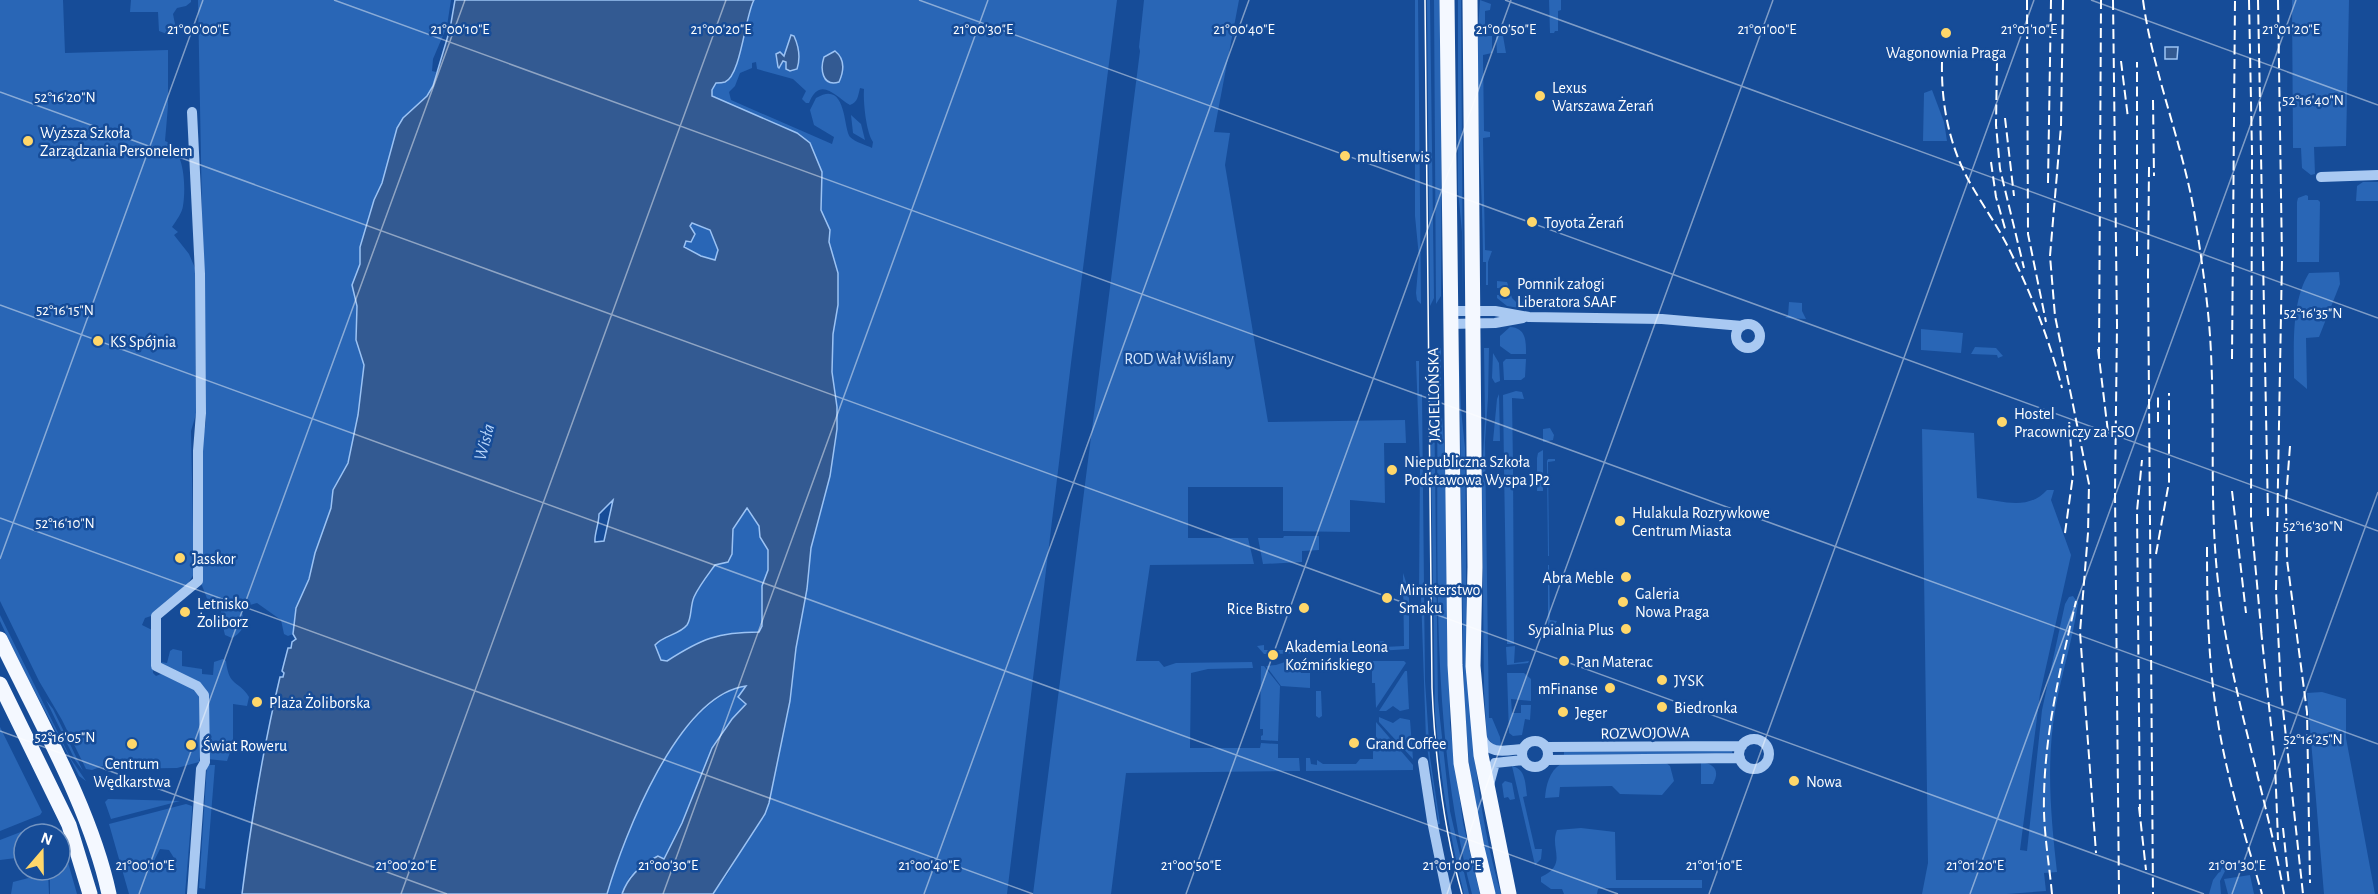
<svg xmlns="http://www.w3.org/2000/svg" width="2378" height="894" viewBox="0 0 2378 894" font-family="'Alegreya Sans',sans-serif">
<rect width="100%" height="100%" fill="#164c98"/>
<path fill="#2966b6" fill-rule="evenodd" d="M0,0H63L65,53L168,50V106L165,141C185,149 186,187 183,206C182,213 176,221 172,227L178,232L174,235L189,254L195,268L196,414L191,431L194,574L187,585L151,616L145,618L142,625L152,630L153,673L156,676L161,674L199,691L201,751L199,762L177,768L103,769V766L92,770L86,769L62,720L39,681L0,601Z
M131,0H191V2L186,6L177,8L173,14L177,34L172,36L159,31L158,12H130Z
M198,0H451L447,26L433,59L432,71L436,72L433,86L374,200L360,247V264L352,285L357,306L356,340L364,365L358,415L348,463L333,490L331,508L315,553L309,579L296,608L293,634L288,636L284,634L281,620L257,603L250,605L242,612C245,625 244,631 232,638L225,635C222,624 223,613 218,602L208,601L201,583L203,436L206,422Z
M754,0H1117L1071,363L1007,894H713L727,875L769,803L790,701L796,648L811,548L830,476L837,429V407L832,372L833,334L838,305V273L829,242L830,230L821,210L822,172L816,162L814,151L797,133L712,96V90L747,30L750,8ZM756,62L757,69L793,79L806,91L802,99L806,103H809C820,75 836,97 850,105C858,102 858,96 860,88L864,89C863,101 866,132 873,142L872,148C866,145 855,142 850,137C843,128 847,79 816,98L810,110L814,125L834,137L832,144L731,100L729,92L735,86L740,73L752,68V63Z
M1144,0H1239L1214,132L1230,133L1225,165L1268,422L1405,420L1406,443H1384L1385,503L1350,500V532L1283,531V487H1188V538H1248L1254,564L1150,565L1136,661H1159L1164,667L1176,663L1252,662L1253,668L1208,669L1191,673L1190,748H1260L1261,743L1278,744V758H1299L1300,771L1126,773L1111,894H1033L1140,51L1139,47Z
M1415,0H1418L1421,304L1417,300L1416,293L1419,257L1415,216Z
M1427,0H1430L1434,298L1430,306Z
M1434,0H1442L1441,296L1436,304Z
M1458,0H1461L1463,301L1462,232L1458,191Z
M1480,0L1491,4L1490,10L1485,11V36H1492V53L1483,55L1484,131L1490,132V137L1483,138L1485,250L1492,251L1488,262V285H1486V262H1483C1483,175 1473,87 1480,0Z
M1549,0H1561V10L1558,11V31H1555L1554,33H1550Z
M2292,0H2349L2346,146L2314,147L2315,174L2311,175L2302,168L2301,148H2293Z
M1496,36H1503L1506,53H1497Z
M1932,90L1944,122L1947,141H1923L1924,93Z
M851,115L861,124L865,140L853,133Z
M2363,182H2378V201H2356L2357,186Z
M2306,195L2308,196V200H2318L2320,202L2319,262H2297V202L2298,198Z
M685,222L710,230L717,248L724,254L720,264L690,256L678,237Z
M2339,272L2340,284L2319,337L2306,338L2307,389L2294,378C2294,345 2291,302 2309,273Z
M1497,281L1507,282L1512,298L1516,302H1526V309L1507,306L1497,298V295H1506V289L1497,288Z
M1789,302L1802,303V311L1806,319L1785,318L1788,316Z
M1510,327C1526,328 1526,340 1526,354H1511L1500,346V336Z
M1921,329L1963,333L1961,353L1921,350Z
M1975,347L1996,348L2003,356L1998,358L1997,355L1971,354Z
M1441,348V392L1439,391L1437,387V349Z
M1459,348L1461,409L1465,448C1468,597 1459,749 1501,894H1495L1486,860L1470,773L1464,705Z
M1484,348H1489L1488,398L1485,442L1489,718H1492L1500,737L1501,747H1496L1487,738L1484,692L1482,475L1485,419Z
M1493,353L1499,363L1500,381L1495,383L1492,378Z
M1506,359H1526L1525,377L1521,380H1504L1503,362Z
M1416,361H1419V394H1422L1425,681L1430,757L1440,824L1435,825L1438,819L1426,740L1421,595H1419L1420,466Z
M1516,391L1522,392L1524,399L1512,398L1513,466H1504L1503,395Z
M1430,394H1434L1438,700L1450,811L1469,894H1464C1449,834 1440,774 1435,712Z
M1437,394H1440V407L1438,409L1440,416H1442L1446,471L1450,725L1463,823L1480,894H1472C1429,731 1439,561 1437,394Z
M1499,394L1500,441H1493L1497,399Z
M1550,428L1554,435L1553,440L1543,442V429Z
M1922,429L1974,433L1977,498C2003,501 2028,511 2047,490H2054L2051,500L2071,555L2040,694L2020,850L2027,851L2042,710L2065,604L2069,597L2073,596L2078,603C2073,639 2061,675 2055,711C2046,765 2051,818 2057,872L2044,873L2046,891L2007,894H1922L1928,863Z
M1543,450V491H1537V458L1538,453Z
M1548,459H1555V461L1548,462L1549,556H1548L1547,461Z
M1504,468H1513L1514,644H1507Z
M746,508L759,526L782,543L759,632C721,630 698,641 667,661L661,660L655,645C664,635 679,635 687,625C692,618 690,606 694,597C699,586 707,576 715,565L729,562L732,554V529Z
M1284,536H1319V550L1302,551V562L1263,564L1258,538H1283Z
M1548,565H1549L1550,620L1557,621L1554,626L1548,629Z
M1403,573L1409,591V649L1363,652V643L1384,641V647L1404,646Z
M0,615L71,759L86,781L79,776C53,724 24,674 0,621Z
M1320,643H1360V652L1264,654L1257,646L1264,645V650H1303V646H1320Z
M1515,646L1514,663L1529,661L1528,663L1507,665L1506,647Z
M173,649L182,651V666L202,669V674L213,675L214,662L223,659L226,661C229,688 239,680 249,697L247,706L233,704V743L227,761L207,759L206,694L160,662L167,663L170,651Z
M1372,661H1404L1406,663L1376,708L1375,683H1372Z
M1285,662V668H1291L1292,663H1300L1301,673H1310V688L1281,686L1266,666L1276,665Z
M1261,666H1264L1280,686L1278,741L1261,740V736L1263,735V729H1260Z
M1405,671H1407L1409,709L1400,711L1393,706L1386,711H1379Z
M1507,673H1524L1531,679V701L1511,699L1512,713H1521V705H1531L1530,720L1525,719L1522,735L1513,736L1509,733Z
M747,686L746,704L732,719L712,748L682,823L664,860L630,876L622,894H570C583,879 598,864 609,848C640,803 689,694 747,686Z
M1316,691H1321L1322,716L1319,718L1316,716Z
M2322,692L2346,699V738L2375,894H2324L2307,693Z
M46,700L53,709L83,771L75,760Z
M1379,717L1393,723L1400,718L1410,720L1413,759L1379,722Z
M1376,722L1413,765V770L1306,771V758H1310L1311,764L1317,765V760L1323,764H1356L1360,759H1373V746L1376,745Z
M0,727L42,812L40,815L0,831Z
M1732,751V753L1564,755V752Z
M1665,762L1670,766L1674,781L1662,795L1620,794L1612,786L1560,787L1559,797L1545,798C1546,786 1549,771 1561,764Z
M1701,762C1715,764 1720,771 1713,784H1701Z
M207,765H215L205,889L199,888Z
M1512,766C1526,769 1525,783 1527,796L1523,797L1535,849H1542L1541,859L1535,865Z
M1505,781L1512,783L1515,799L1510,800L1508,797L1504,798L1502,784Z
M108,799L180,801L111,819L105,802Z
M186,804L192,806V810L185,894H129L109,824ZM160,849L169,850L174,858V864L171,868H159L154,861Z
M44,823L52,828L56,834H24V857L0,860V840Z
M1581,828L1615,832L1616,880H1702V888H1608L1598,889L1597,894H1564L1562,889H1551L1541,882V877C1569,864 1549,849 1557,830Z
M60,841L63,845L77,894H50V870H60Z
M2223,867L2226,869L2220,881L2221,894H2209L2213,880Z
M48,873L49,894H11L13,882Z
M2250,875L2254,894H2228L2224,879Z"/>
<path fill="#335a92" stroke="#9cc3f4" stroke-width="1.5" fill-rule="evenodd" d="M455,0H754C745,16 741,75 725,82C722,83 719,83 716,83L712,90V96L797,133L810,143L822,172L821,210L830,230L829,242L838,273V305L833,334L832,372L837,407V429L830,476L811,548L807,589L796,648L790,701L769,803L765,814L713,894H622C628,877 642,864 658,856L664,859L682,823L712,748L732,719L746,704L738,697L746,686C678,695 624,836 607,894H242C251,821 263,749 280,677H283L284,673L282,671L288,648H291L292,642L296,639L293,634L296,608L309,579L315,553L331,508L333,490L348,463L358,415L364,365L356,340L357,306L352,285L360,264V247L374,200L382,183L397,128L403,118L427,96L433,86L450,29ZM692,223L710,230L718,250L715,260L701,256L684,247L686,241L691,242L695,234L690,226ZM613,500L604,541L595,542C594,535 599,524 599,514ZM747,508L759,526L760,537L768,550V570L762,586V626L759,632C718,632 701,639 667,661L661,660L655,645C664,635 679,635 687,625C692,618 690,606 694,597C699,586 707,576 715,565L728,562L732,554L733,529Z
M791,35L794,36C799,47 801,57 797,69L790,71L786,69V62L783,61L779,68L778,67L776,54L780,52L784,56Z
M2165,47H2178L2177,59H2165Z
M835,51C845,59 844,71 839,82C822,87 820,69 824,57Z"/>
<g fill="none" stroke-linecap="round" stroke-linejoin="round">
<path stroke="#a9c9f2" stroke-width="10" d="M2321,177L2378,175
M1451,311H1495L1529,317L1662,319L1742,326
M1450,324L1495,323L1523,318
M1736 336a12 12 0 1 1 24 0a12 12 0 1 1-24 0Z
M1482,738C1489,756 1507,750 1523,749
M1739 754a15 15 0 1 1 30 0a15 15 0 1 1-30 0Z
M1522 754a13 13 0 1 1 26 0a13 13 0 1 1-26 0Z
M1547,747L1742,746
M1548,760L1740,758
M1423,762L1432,821L1447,894
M1489,785L1495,763L1523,760
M192,894L201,769L205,762L204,695L197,686L156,666V616L198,581V451L201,413L200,274L192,112"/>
<path stroke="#f4f8ff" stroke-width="15" d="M1447,0L1455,665L1461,763L1477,848L1488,894
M1470,0L1475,567L1473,666L1481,755L1509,894
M0,639C38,718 91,809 109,894
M0,684L69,825L90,894"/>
<path stroke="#fff" stroke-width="1.5" d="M1425,0L1432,688C1435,757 1443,827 1462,894"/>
<path stroke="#fff" stroke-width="2" stroke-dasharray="10 4.5" stroke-linecap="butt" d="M2027,0L2028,234L2046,322
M2063,0L2061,126L2050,256L2055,316L2089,484L2088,533L2080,632L2096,853
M2113,0L2117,325L2115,492L2119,894
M2143,0C2153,74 2183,144 2195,217C2202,262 2209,308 2211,353C2215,432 2209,512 2219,590C2231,693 2266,792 2284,894
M2249,0L2252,152L2251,518L2262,639
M2258,0L2268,516
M2278,0L2282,259L2276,591L2281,691L2303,894
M1997,61L1996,125L2000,169L2024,268
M2121,61L2128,118
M1942,62C1941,106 1950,150 1973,188C1984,207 1996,224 2006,243C2029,288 2049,338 2062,388
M2153,100L2154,176
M2005,118L2014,196
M1991,162L1996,197L2006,232
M2149,167L2148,275L2153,894
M2048,183L2051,0
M2137,256V62
M2098,349L2108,432
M2099,357L2101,0
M2232,359L2235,0
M2158,422V393
M2290,446L2286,499L2287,560L2307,712L2310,883
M2232,491L2246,613
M2065,533L2073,475L2069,420
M2207,547C2207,604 2208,660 2217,716C2226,776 2245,835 2262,894
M2156,554L2169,482V393
M2261,630L2275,763L2278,840
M2139,807L2146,870
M2140,814L2137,511L2142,460
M2283,828L2289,885
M2052,894C2049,862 2043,829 2044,797C2045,730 2061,666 2076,601"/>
</g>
<path fill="none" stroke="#fff" stroke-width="1.5" stroke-opacity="0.45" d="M334,0L2378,744M919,0L2378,531M1505,0L2378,318M2091,0L2378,105M0,92L2204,894M0,305L1618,894M0,518L1033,894M0,559L203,0M0,731L447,894M139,894L465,0M401,894L726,0M663,894L988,0M924,894L1249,0M1186,894L1511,0M1447,894L1773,0M1709,894L2034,0M1970,894L2296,0M2232,894L2378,492"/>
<g fill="#ffd76a" stroke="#164c98" stroke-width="2">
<circle cx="1946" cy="33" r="6"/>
<circle cx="1540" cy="96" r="6"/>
<circle cx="28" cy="141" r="6"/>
<circle cx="1345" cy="156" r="6"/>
<circle cx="1532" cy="222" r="6"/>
<circle cx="1505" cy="292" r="6"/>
<circle cx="98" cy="341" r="6"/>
<circle cx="2002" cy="422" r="6"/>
<circle cx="1392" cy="470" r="6"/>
<circle cx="1620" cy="521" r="6"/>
<circle cx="180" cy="558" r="6"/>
<circle cx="1626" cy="577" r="6"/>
<circle cx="1387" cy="598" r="6"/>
<circle cx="1623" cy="602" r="6"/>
<circle cx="1304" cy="608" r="6"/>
<circle cx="185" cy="612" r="6"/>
<circle cx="1626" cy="629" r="6"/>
<circle cx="1273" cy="655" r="6"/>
<circle cx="1564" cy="661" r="6"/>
<circle cx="1662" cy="680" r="6"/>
<circle cx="1610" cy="688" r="6"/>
<circle cx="257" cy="702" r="6"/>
<circle cx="1662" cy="707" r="6"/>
<circle cx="1563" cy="712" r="6"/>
<circle cx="1354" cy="743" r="6"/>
<circle cx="132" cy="744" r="6"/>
<circle cx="191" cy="745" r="6"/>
<circle cx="1794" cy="781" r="6"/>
</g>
<g text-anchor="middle" stroke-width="5" stroke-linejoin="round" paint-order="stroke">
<g font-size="16" fill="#fff" stroke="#164c98" text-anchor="start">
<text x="1946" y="58" text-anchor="middle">Wagonownia Praga</text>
<text x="1552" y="93">Lexus<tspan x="1552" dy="18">Warszawa Żerań</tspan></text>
<text x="40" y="138">Wyższa Szkoła<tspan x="40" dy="18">Zarządzania Personelem</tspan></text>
<text x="1357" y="162">multiserwis</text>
<text x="1544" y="228">Toyota Żerań</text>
<text x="1517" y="289">Pomnik załogi<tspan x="1517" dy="18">Liberatora SAAF</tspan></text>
<text x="110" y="347">KS Spójnia</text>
<text x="2014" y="419">Hostel<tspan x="2014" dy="18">Pracowniczy za FSO</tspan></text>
<text x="1404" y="467">Niepubliczna Szkoła<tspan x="1404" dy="18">Podstawowa Wyspa JP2</tspan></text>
<text x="1632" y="518">Hulakula Rozrywkowe<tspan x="1632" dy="18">Centrum Miasta</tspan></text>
<text x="192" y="564">Jasskor</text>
<text x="1614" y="583" text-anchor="end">Abra Meble</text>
<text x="1399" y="595">Ministerstwo<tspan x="1399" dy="18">Smaku</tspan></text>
<text x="1635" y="599">Galeria<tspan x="1635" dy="18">Nowa Praga</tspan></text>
<text x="197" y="609">Letnisko<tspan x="197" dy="18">Żoliborz</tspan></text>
<text x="1292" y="614" text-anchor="end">Rice Bistro</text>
<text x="1614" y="635" text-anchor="end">Sypialnia Plus</text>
<text x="1285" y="652">Akademia Leona<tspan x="1285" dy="18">Koźmińskiego</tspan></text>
<text x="1576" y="667">Pan Materac</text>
<text x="1674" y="686">JYSK</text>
<text x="1598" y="694" text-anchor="end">mFinanse</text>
<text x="269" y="708">Plaża Żoliborska</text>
<text x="1674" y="713">Biedronka</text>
<text x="1575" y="718">Jeger</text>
<text x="1366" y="749">Grand Coffee</text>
<text x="203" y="751">Świat Roweru</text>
<text x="132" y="769" text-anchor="middle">Centrum<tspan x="132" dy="18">Wędkarstwa</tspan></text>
<text x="1806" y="787">Nowa</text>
</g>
<g font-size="16" fill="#d1e4fc" stroke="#164c98">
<text x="1179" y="364">ROD Wał Wiślany</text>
</g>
<g font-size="16" fill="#fff" stroke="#164c98">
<text transform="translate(1433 395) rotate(-91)" y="6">JAGIELLOŃSKA</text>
<text transform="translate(1645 732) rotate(-1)" y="6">ROZWOJOWA</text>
</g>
<g font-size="18" font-style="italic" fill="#b6d3f8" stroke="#164c98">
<text transform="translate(484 442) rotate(-75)" y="6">Wisła</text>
</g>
</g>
<g font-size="15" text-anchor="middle" fill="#fff" stroke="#164c98" stroke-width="5" stroke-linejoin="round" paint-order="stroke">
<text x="198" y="34">21°00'00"E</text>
<text x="460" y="34">21°00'10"E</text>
<text x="721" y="34">21°00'20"E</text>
<text x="983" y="34">21°00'30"E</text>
<text x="1244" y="34">21°00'40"E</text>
<text x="1506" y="34">21°00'50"E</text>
<text x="1767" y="34">21°01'00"E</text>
<text x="2029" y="34">21°01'10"E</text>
<text x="2291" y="34">21°01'20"E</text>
<text x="65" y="102">52°16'20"N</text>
<text x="2313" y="105">52°16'40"N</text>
<text x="65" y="315">52°16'15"N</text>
<text x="2313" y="318">52°16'35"N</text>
<text x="65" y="528">52°16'10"N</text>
<text x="2313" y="531">52°16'30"N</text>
<text x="65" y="742">52°16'05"N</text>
<text x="2313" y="744">52°16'25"N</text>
<text x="145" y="870">21°00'10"E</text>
<text x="406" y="870">21°00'20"E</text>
<text x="668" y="870">21°00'30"E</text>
<text x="929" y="870">21°00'40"E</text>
<text x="1191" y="870">21°00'50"E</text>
<text x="1452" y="870">21°01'00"E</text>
<text x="1714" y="870">21°01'10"E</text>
<text x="1975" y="870">21°01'20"E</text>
<text x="2237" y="870">21°01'30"E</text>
</g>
<g transform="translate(42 852) rotate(20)"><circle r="28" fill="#164c98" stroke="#7394c1" stroke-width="1.5"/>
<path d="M0-4.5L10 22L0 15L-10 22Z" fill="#ffd76a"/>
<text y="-9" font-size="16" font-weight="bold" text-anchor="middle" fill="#ffffff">N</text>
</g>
</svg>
